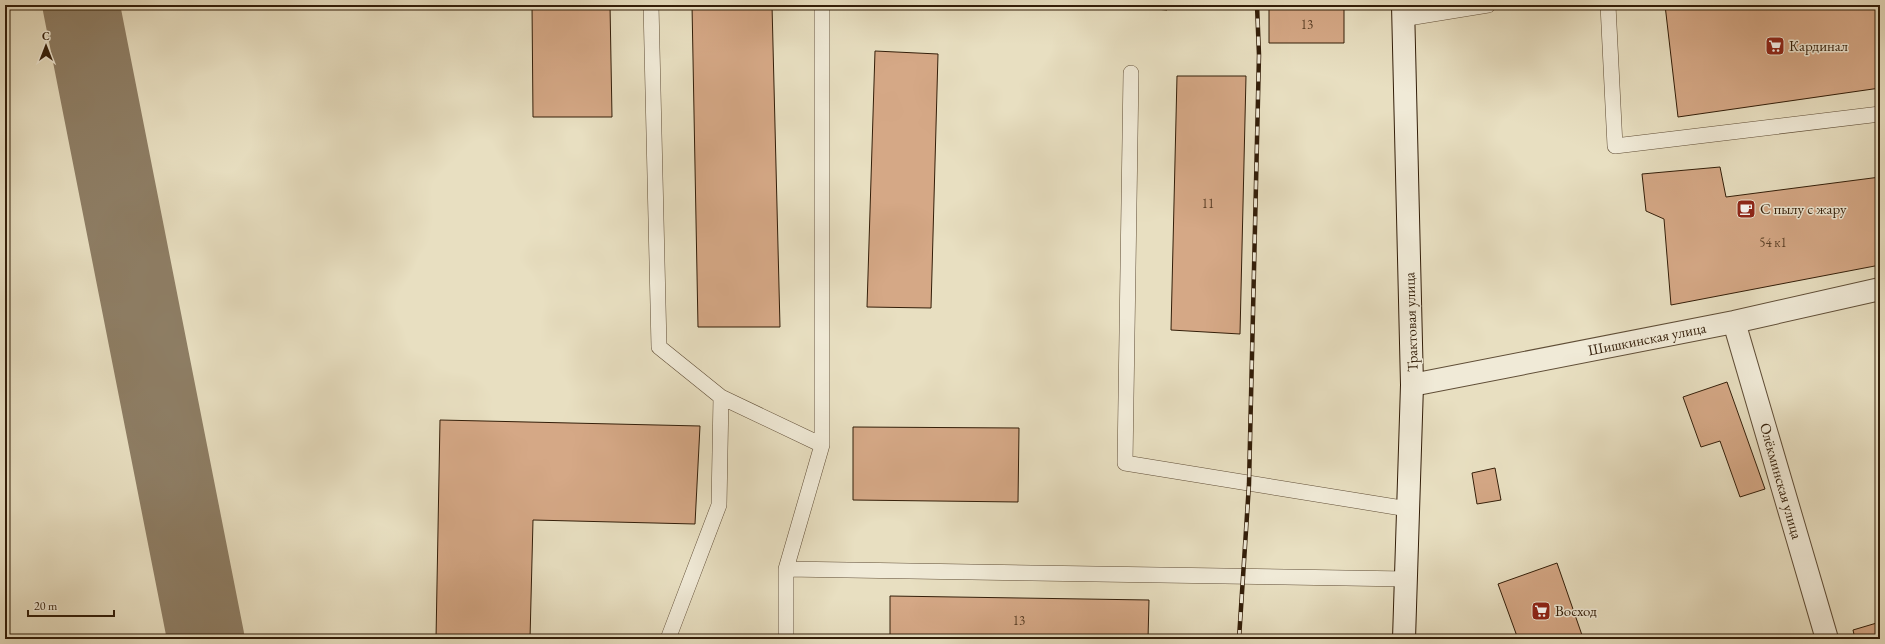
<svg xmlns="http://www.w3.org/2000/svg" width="1885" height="644" viewBox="0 0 1885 644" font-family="'EB Garamond',serif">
<rect width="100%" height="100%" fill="#e8dfc1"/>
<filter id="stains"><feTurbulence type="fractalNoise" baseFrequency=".005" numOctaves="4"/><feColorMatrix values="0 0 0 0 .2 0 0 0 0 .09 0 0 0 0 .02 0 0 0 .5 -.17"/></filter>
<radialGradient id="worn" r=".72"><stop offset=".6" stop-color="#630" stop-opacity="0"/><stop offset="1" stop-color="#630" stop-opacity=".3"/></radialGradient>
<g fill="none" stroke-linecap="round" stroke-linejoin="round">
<path stroke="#8e7e65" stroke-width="77" d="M81,5L206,639"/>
</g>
<path fill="#d5a886" stroke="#331e09" d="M532,5H610L612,117H533Z
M692,5H772L780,327H698Z
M1110,5H1168L1167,10Z
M1269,5H1344V43H1269Z
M1665,5H1880V88L1678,117Z
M875,51L938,54L931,308L867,307Z
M1177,76H1246L1240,334L1171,330Z
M1720,167L1726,197L1880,177V265L1671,305L1664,219L1646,211L1642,174Z
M1727,382L1765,489L1740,497L1720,441L1701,447L1683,397Z
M440,420L700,426L695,524L533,520L530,639H436Z
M853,427L1019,428L1018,502L853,500Z
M1495,468L1501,500L1477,504L1472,473Z
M1557,563L1583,638L1518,639L1498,584Z
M890,596L1149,600L1148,639H890Z
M1880,622V639H1855L1853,630Z"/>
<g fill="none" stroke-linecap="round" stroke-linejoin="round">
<defs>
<path id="lane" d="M651,5L659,347L721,397L822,445
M1608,5L1615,146L1880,114
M1402,19L1488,5
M1131,73L1125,463L1408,509
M786,569L1406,579
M668,639L719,505L721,397
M786,639V569L822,445V5"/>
<path id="street" d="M1734,322L1827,639
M1412,385L1734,322L1880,289"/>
<path id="secondary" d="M1403,5L1412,385L1404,639"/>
</defs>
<use href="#lane" stroke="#604e37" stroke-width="16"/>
<use href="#street" stroke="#604e37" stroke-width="24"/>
<use href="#secondary" stroke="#331e09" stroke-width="24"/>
<use href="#lane" stroke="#f0ead7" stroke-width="15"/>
<use href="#street" stroke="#f0ead7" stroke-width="22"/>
<use href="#secondary" stroke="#f0ead7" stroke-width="22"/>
<defs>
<path id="rail" d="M1239,639L1249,484L1259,55L1257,5"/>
</defs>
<use href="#rail" stroke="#331e09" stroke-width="4.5"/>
<use href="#rail" stroke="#f0ead7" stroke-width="3" stroke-dasharray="9" stroke-linecap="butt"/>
</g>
<defs>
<symbol id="supermarket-square" viewBox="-11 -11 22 22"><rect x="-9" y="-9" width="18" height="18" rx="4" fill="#8f2418" stroke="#f0ead7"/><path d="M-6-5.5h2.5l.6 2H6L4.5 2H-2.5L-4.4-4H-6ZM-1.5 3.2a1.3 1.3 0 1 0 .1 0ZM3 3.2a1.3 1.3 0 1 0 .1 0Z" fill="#fff"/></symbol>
<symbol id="cafe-square" viewBox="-11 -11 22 22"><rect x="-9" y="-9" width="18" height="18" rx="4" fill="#8f2418" stroke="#f0ead7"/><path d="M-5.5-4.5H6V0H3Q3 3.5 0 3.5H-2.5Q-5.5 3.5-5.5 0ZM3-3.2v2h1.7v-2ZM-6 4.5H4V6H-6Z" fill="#fff"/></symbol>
</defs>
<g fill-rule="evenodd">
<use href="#supermarket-square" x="1764" y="35" width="22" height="22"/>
<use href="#cafe-square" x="1735" y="198" width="22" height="22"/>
<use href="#supermarket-square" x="1530" y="600" width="22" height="22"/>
</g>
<g text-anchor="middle" stroke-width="3" stroke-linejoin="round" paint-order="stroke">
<g font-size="13" fill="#5c4028">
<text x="1307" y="29">13</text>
<text x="1208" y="208">11</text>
<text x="1773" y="247">54 к1</text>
<text x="1019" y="625">13</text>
</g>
<g font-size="15" fill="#331e09" stroke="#f0ead7" text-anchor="start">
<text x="1789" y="51">Кардинал</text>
<text x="1760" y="214">С пылу с жару</text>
<text x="1555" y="616">Восход</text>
</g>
<g font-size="15" fill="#331e09" stroke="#f0ead7">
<text transform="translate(1411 322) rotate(-92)" y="5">Трактовая улица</text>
<text transform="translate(1647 339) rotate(-11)" y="5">Шишкинская улица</text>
<text transform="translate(1781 481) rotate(74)" y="5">Олёкминская улица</text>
</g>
</g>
<rect width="1885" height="644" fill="none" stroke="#e8dfc1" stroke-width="20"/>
<rect x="6" y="6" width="1873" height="632" fill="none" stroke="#331e09" stroke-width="2"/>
<rect x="10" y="10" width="1865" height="624" fill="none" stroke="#331e09"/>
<g transform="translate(46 46)" stroke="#f0ead7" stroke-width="3" paint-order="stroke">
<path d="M0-3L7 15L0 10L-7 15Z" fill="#331e09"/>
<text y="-6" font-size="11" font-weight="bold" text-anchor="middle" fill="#331e09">С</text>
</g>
<path d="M28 610v6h86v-6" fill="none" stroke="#331e09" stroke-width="2"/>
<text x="34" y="610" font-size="12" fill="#331e09" stroke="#f0ead7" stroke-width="3" paint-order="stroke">20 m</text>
<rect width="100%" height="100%" filter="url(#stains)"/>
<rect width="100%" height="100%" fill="url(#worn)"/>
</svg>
